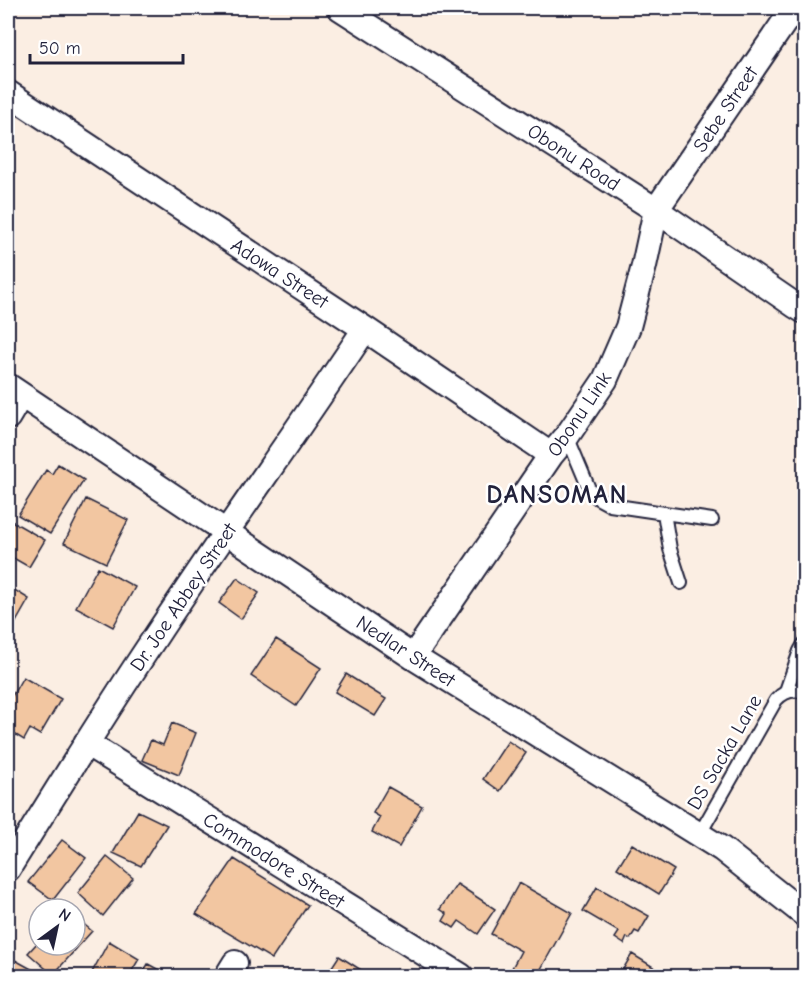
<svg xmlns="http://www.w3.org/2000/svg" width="812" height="984" viewBox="0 0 812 984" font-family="'Comic Neue',sans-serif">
<rect width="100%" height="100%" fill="#fbeee3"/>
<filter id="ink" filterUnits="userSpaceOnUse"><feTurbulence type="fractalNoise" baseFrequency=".0167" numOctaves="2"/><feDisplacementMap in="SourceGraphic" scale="12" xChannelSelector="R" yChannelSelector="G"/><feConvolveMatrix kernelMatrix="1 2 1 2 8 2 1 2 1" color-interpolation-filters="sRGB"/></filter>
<g filter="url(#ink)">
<path fill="#f2c6a1" stroke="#22223b" stroke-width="1.5" d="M58,464L84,480L50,534L18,515L46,470L52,474Z
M86,499L128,520L106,563L64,543Z
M8,519L45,540L29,567L8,555Z
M98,567L135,587L113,627L76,607Z
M237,578L259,593L241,619L219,603Z
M8,586L29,599L8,636Z
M276,639L321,668L296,706L251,676Z
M346,674L386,699L375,716L335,692Z
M23,677L61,699L40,735L30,729L24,740L8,730V703Z
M172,723L196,733L179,775L142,760L151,740L163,745Z
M508,741L526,753L500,791L483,779Z
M388,787L422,806L399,847L372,832L380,817L373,813Z
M138,811L167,825L141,866L113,853Z
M62,840L86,858L53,900L28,882Z
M632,844L674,870L659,894L617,868Z
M107,857L133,878L103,916L78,893Z
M234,859L308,905L272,959L196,914Z
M519,883L572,913L537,976H523L511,970L521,951L491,934Z
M457,884L495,909L478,934L459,921L454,928L443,921L447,914L440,909Z
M597,887L649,916L639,933L635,931L630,939L627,937L624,944L615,938L619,932L583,911Z
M75,917L92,931L53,975L28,953L39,941V945H75Z
M109,941L139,959L129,976H90Z
M632,954L668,976H619Z
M339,956L369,975L368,976H326Z
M15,960L44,976H8V972Z
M148,964L170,976H141Z
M397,969L407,976H392Z"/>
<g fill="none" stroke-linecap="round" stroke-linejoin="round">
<defs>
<path id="lane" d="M567,436L590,491L599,499L610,505L712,520
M664,513L670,549L681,583
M786,691L800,651L804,644
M699,835L776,700C784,691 793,688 804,692"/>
<path id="street" d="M340,8L656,210L796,306L804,311
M8,93L365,329L551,455
M8,386L413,657L722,849L804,914
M8,417L21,395
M413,657L551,455L567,436L605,380L628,327L644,266L656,210L794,8
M86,743L461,976
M8,869C55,793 102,717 152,642C221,537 295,434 365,329
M227,976L235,963"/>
</defs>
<use href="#lane" stroke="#22223b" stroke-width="16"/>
<use href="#street" stroke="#22223b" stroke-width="28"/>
<use href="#lane" stroke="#fff" stroke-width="12"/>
<use href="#street" stroke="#fff" stroke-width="24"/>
</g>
</g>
<g text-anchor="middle" stroke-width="5" stroke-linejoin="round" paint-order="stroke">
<g font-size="20" fill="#22223b" stroke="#fff">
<text transform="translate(725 109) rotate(-56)" y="7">Sebe Street</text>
<text transform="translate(574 157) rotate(33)" y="7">Obonu Road</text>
<text transform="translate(280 273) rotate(33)" y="7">Adowa Street</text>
<text transform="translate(579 414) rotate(-56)" y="7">Obonu Link</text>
<text transform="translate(183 597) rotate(-56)" y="7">Dr. Joe Abbey Street</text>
<text transform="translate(406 651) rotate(33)" y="7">Nedlar Street</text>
<text transform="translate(724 752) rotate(-60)" y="7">DS Sacka Lane</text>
<text transform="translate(274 860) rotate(32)" y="7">Commodore Street</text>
</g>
<g font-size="26" font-weight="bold" letter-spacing="1.5" fill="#22223b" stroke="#fff">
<text x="557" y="503">DANSOMAN</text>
</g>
</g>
<rect width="812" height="984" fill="none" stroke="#fff" stroke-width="30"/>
<rect x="15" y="15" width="782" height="954" fill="none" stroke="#22223b" stroke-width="2" filter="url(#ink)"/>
<g transform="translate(57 927) rotate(33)"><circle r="28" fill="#ffffff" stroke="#a7a7b1" stroke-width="1.5"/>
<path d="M0-4.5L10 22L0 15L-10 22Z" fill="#22223b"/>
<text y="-9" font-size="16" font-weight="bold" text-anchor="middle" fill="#22223b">N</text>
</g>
<path d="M30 54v9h153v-9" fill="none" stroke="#22223b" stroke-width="3"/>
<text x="39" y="54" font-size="18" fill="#22223b" stroke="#ffffff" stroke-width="4.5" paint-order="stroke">50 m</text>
</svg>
